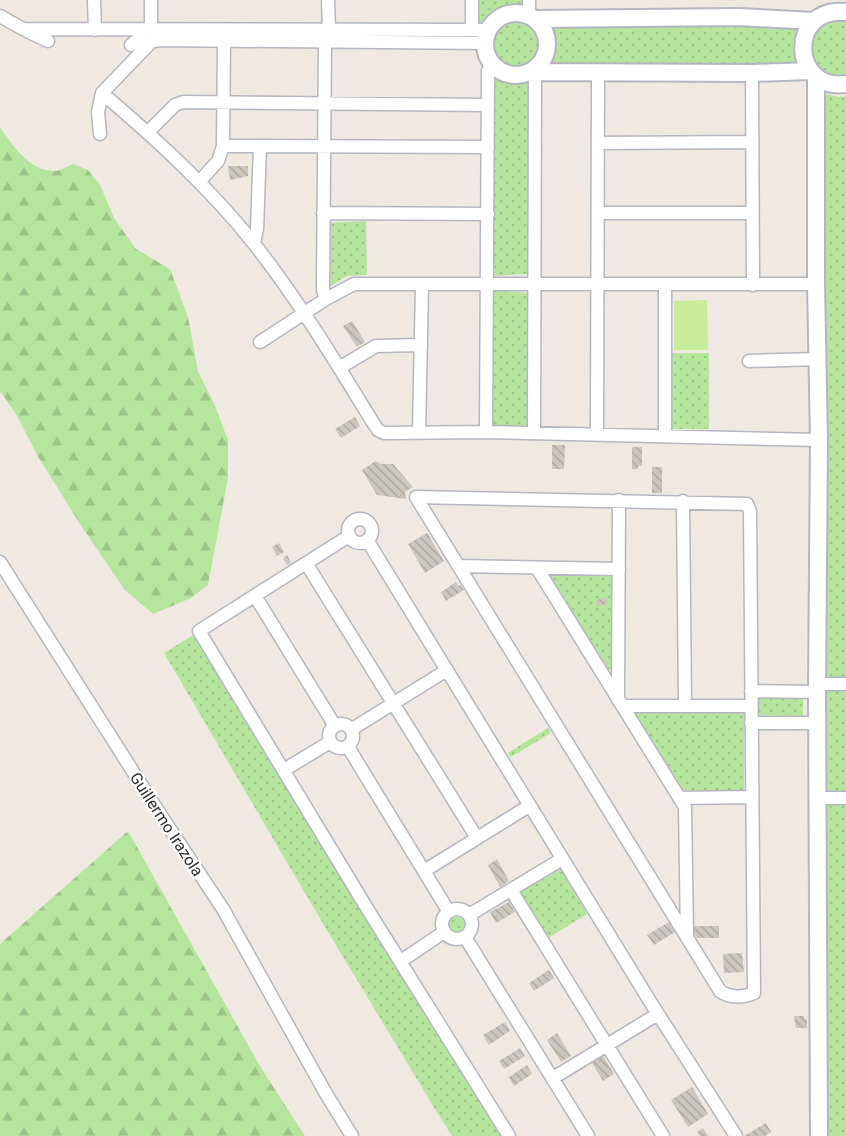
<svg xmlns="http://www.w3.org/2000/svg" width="846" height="1136" viewBox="0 0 846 1136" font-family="Roboto,sans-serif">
<defs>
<pattern id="grass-dots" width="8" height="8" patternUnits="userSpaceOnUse" patternTransform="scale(1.5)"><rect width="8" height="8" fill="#b6e59e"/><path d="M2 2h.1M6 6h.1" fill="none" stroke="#9dc588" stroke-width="1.8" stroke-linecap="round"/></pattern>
<pattern id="forest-firs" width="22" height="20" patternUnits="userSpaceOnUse" patternTransform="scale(1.5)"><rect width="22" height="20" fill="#b6e59e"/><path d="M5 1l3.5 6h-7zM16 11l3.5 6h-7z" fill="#9dc588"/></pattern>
<pattern id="building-back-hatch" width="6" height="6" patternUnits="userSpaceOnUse" patternTransform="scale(1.5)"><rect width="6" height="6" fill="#cbc7bf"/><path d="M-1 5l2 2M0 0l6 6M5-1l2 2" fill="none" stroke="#afaba4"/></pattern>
</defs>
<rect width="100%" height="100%" fill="#efe9e1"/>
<path fill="url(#grass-dots)" d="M478,0H522V8L506,9L485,25L478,26Z
M491 44a26 26 0 1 1 52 0a26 26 0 1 1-52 0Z
M846,19V77L824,74L811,60L810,41L813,32L829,20Z
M799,23L801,27L796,30L793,47L797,63L801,62L799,67L551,64C547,53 552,39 549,26Z
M493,78L530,82L527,274L492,276Z
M821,93L839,97L846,96V678H824Z
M366,221L367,275L347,276L329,287L326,283L327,223Z
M493,290L528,293L529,425L491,426Z
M668,353H709V429H668Z
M544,571L613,574L614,667L606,671Z
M195,634L357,904L502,1136H452L435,1109L325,927L164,653Z
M823,689H846V793H823Z
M759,695H803V716L759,715Z
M631,711H744V791L680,790Z
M548,728L551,733L511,757L508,753Z
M830,803H846V1136H828L825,806Z
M560,868L587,914L545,940L517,893Z
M449 925a8 8 0 1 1 16 0a8 8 0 1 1-16 0Z"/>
<path fill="url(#forest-firs)" d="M0,127C12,145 30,172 55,171C60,171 68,166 73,164L88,170L100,185L114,218L136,249L170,269L188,317L198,372L213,401L228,440V478L208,585L191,598L153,614L125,590L82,527L37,455L16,414L0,391Z
M128,831L261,1068L305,1136H0V944Z"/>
<path fill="#c9ec9a" d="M707,300L708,350H674V301Z"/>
<path fill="url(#building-back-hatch)" d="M228,166H248V176L230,180Z
M352,321L365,342L357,347L343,326Z
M355,417L360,426L341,438L335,429Z
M552,445H565L564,469H552Z
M632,447H642V466H638V469H632Z
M376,461L381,464H393L413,487L405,492L406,499L377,495L362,470Z
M652,467H662V493H652Z
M427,533L444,561L425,573L408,544Z
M279,543L284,552L277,556L272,547Z
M287,555L291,563L287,565L283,558Z
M456,582L458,586L460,585L464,590L446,601L441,592Z
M606,598L607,604L597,606L596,600Z
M497,859L509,881L500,887L488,865Z
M509,902L515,912L496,923L490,912Z
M669,922L675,932L654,945L647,935Z
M692,926H719V938H697L692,931Z
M742,953L744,972L724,973L723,954Z
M549,970L554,978L534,991L529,983Z
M794,1016H804L805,1020H807V1028H796Z
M505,1022L510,1031L489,1045L483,1035Z
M557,1033L571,1056L561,1062L547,1040Z
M520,1048L525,1056L504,1069L499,1061Z
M603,1056L614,1074L603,1081L592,1063Z
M527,1065L532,1074L514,1086L509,1077Z
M692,1087L708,1114L688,1127L671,1100Z
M766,1123L771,1132L765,1136H744Z
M703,1128L708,1136H700L697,1132Z"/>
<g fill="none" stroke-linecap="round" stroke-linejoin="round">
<defs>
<path id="street" d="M94,0L95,30
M328,0L329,30
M472,0V30
M529,0V16
M0,16L23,29L489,30
M27,31L48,41
M325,41L323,290L326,299
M131,45L151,28V0
M752,73L753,285
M102,93C157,140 211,189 255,245C299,301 335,361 372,421L378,430L384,433L486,432L819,440
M148,132L175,105L183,102L488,105
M100,134L98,112L102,93L151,42L159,40L486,43
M598,143L752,142
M223,146L224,40
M199,182L218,161L223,146L488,147
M323,213L488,214
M598,213H752
M254,243L257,229L260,146
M260,342L326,299L354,284H816
M749,361L818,359
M339,368L376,346L421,345
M486,432L488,71L492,63
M419,433L422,285
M534,433L535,72
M597,435L598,72
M665,436V285
M416,497L747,504L750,511L754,993C743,998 730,998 720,991Z
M683,501L685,705
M348 531a12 12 0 1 1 24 0a12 12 0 1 1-24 0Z
M349,536L199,631L368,910L509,1136
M367,540L651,1003L736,1136
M0,562L158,811L223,909L325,1092L352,1136
M306,563L477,838
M459,566L619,569
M537,568L685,807L687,935
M255,596L335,726
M817,684H846
M751,691L817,692
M618,700L619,500
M622,706H751
M751,723H817
M329 736a12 12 0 1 1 24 0a12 12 0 1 1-24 0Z
M352,729L447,670
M348,747L449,912
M284,770L330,742
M679,798L752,797
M817,798H846
M424,871L529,806
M511,890L663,1136
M442 924a15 15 0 1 1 30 0a15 15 0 1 1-30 0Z
M469,915L562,859
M465,937L588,1136
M401,961L444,932
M553,1078L658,1014"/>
<path id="secondary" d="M846,12C787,6 791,92 846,84
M485 44a31 31 0 1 1 62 0a31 31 0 1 1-62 0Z
M535,19L738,17L814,21
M530,72L752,73L811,71
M816,77V284L819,440L817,692L819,1136"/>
</defs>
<use href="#street" stroke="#b4b7c1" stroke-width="15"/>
<use href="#secondary" stroke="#b4b7c1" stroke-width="20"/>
<use href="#street" stroke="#fff" stroke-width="12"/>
<use href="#secondary" stroke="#fff" stroke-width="16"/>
</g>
<g text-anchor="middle" stroke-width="4.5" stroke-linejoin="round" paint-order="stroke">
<g font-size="16" fill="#2e2e2e" stroke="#fff">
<text transform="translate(167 824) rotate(57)" y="6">Guillermo Irazola</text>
</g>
</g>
</svg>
